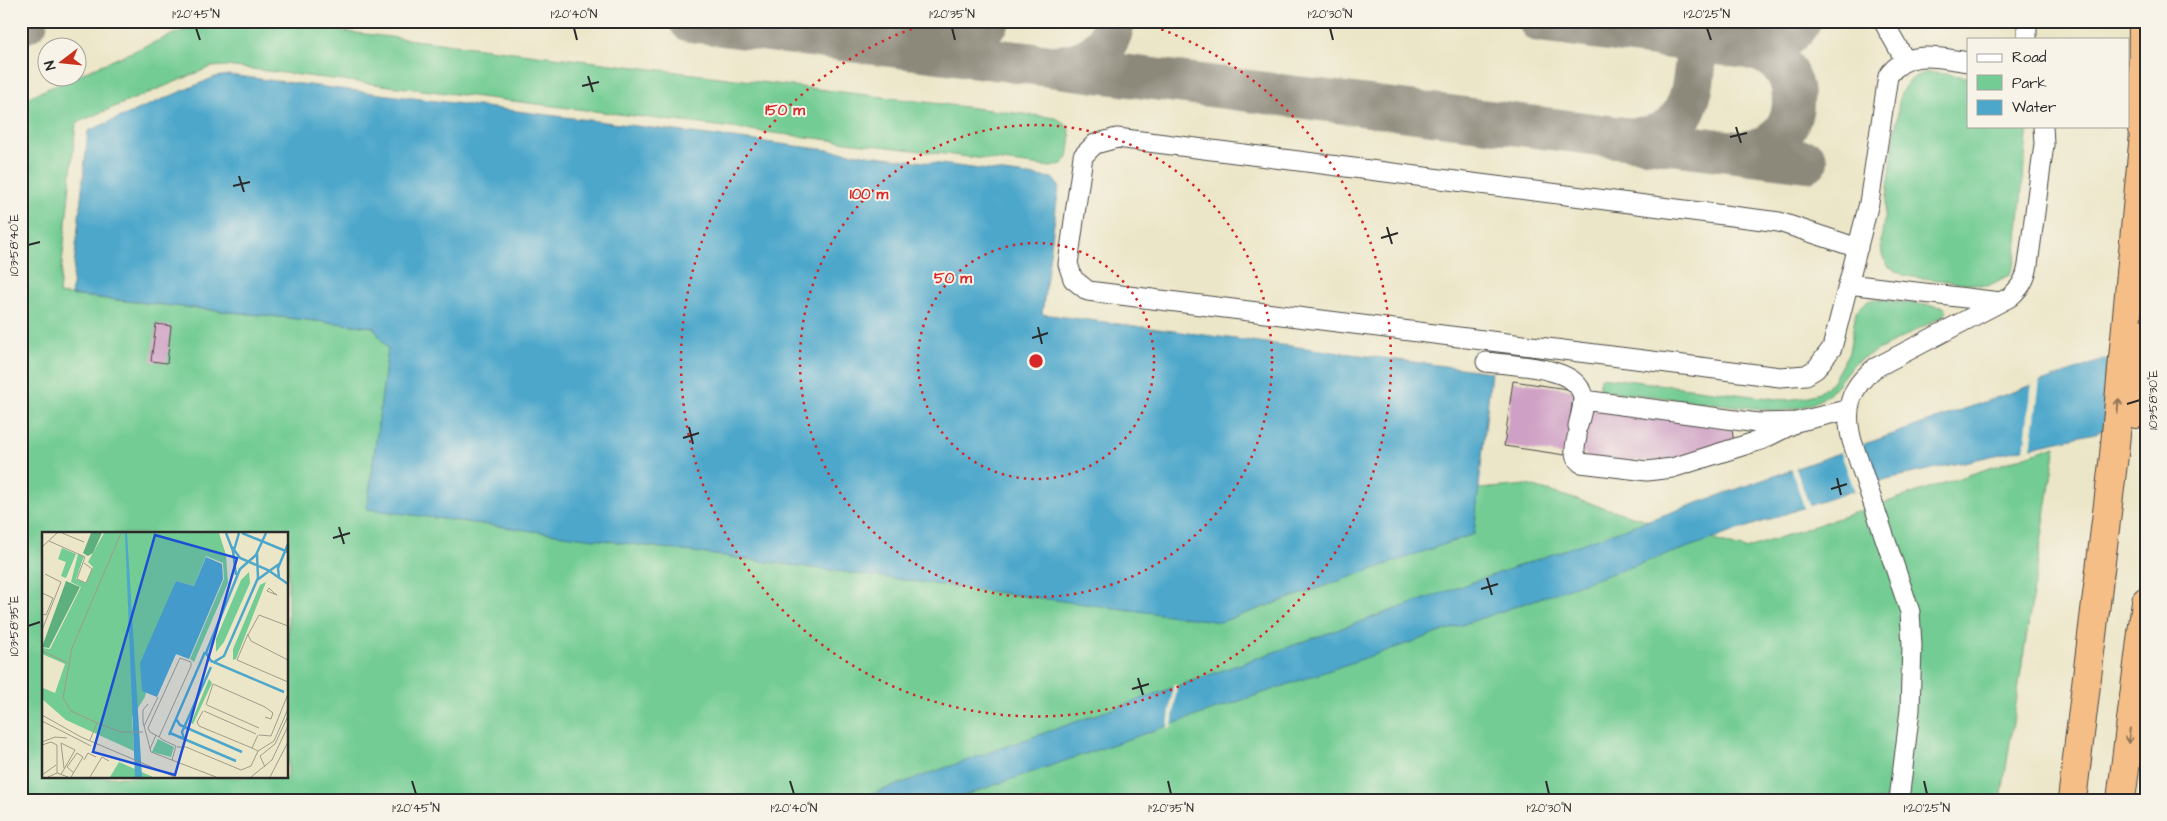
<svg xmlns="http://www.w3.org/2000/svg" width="2167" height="821" viewBox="0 0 2167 821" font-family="'Architects Daughter',sans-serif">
<rect width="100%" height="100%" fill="#f7f3e8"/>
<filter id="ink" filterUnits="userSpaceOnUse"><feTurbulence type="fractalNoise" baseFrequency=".02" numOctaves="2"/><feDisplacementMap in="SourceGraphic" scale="10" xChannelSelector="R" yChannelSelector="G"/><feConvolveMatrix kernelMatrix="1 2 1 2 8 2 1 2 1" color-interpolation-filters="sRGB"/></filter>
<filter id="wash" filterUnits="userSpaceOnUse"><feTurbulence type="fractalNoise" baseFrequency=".0096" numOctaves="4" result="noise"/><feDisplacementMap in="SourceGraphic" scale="20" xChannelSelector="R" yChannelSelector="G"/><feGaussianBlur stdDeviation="1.12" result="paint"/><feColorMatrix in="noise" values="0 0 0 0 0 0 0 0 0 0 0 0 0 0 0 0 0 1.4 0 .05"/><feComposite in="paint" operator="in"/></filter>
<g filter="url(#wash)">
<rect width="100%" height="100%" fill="#ece6c8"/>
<path fill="#72cc93" stroke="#4e7c5f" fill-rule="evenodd" d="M216,21H258L1056,118C1076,128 1070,140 1068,158L1062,164L1051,167L226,66L211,67L76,123L59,294L373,327L388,349L367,509L1474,534L1478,489L1527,485L1745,549L2056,446L2001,800H21V100L73,78H78V75L176,33ZM44,534H288V777H44Z
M1929,72L1968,77V126H2028L2015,262L2009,275L1988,286L1905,276L1888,266L1882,255L1881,242L1900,95C1907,81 1914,75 1929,72Z
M1874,299L1944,307L1947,312L1943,316L1857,361C1848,369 1842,378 1835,387C1821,404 1799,409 1778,411L1599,390L1601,377L1785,400L1802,398L1819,393L1832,382L1849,352L1856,312L1866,302Z"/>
<path fill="#4da7cb" stroke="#3c697b" d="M229,75L1052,178L1059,186L1042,314L1491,372L1474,534L1221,622L367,509L388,349L373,327L71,295L88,131L215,77Z
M2146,345V415L2095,433L1887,479L951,800H854Z"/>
<path fill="#ece6c8" d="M2040,380L2031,449L2024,451L2032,382Z
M1862,442L1877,485L1855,492L1840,450Z
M1795,466L1810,508L1805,510L1791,467Z
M1173,685H1177L1172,727L1168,728Z"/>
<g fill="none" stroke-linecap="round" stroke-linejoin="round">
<path stroke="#8c887a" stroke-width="42" d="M690,21L914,49C941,47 970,42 989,21
M1539,21L1747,48C1769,47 1788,41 1800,21
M21,24L27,21
M914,49L1807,161
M1055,66C1084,65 1110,52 1114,21
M1634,138C1701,138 1693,70 1699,21
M1743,152C1753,150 1763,149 1772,142C1799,124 1800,81 1776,60C1768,53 1757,50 1747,48"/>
</g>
<g id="blocks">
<path fill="#cfa0c5" d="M156,324L171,326L167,363L151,361Z
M1513,381L1574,390L1569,425L1585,408L1732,429L1734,445L1670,463L1588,458L1568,435L1565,455L1504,446Z"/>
</g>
</g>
<g filter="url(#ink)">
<use href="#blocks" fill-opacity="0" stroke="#484743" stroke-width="1"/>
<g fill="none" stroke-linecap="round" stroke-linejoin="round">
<defs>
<path id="minor" d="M1883,21L1905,60
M2027,21V39
M1858,248L1779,222L1117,138L1095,144L1083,156L1068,264L1073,279L1088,291L1780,377L1806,375L1816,369L1832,348L1869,203L1888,76C1908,48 1939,58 1968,62
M1848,284L2000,302
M1486,362C1510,365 1571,366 1581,391C1586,401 1580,416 1578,426
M1583,400L1758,423L1796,422L1847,410
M1577,437C1575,447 1572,456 1581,463L1647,471L1672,468L1761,440L1793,424
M1899,800L1910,710L1912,645L1910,612L1852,441C1844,410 1849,388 1875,368L2010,297C2021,287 2026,279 2028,265L2044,144L2043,126"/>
<path id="highway" d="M2142,129L2143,21
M2136,414L2146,333
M2072,800L2114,455L2146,112
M2121,800L2146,601"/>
</defs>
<use href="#minor" stroke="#484743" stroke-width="21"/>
<use href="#highway" stroke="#484743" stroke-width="30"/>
<use href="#minor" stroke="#fff" stroke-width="19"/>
<use href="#highway" stroke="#f6be87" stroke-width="28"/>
</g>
<defs><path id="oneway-shaft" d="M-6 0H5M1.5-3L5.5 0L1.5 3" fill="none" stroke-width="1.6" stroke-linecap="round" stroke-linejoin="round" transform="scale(1.25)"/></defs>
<g stroke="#907459">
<use href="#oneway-shaft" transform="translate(2118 406) rotate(-85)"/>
<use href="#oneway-shaft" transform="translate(2129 736) rotate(97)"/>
</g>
</g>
<path fill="none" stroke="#2b2b2b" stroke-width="2" d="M196,28L200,40M574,28L577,40M952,28L955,40M1330,28L1333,40M1707,28L1711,40M588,76L593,92M582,86L599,82M1736,127L1741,143M1730,137L1747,133M239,176L244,192M233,186L250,182M1387,227L1392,244M1381,238L1398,233M28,245L40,242M1038,327L1042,344M1032,338L1048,333M2127,404L2140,400M689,427L693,444M683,438L699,433M1837,478L1841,495M1831,489L1847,484M339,527L344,544M333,538L350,533M1487,578L1492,595M1481,589L1498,584M28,626L40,622M1138,678L1143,695M1132,689L1149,684M412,781L416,794M790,781L794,794M1168,781L1171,794M1546,781L1549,794M1924,781L1927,794"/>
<g fill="none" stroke="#d62828" stroke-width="2.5" stroke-dasharray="2.5 5">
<circle cx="1036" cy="361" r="118"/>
<circle cx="1036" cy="361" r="236"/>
<path d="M1140 22A355 355 0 1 1 932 22"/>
</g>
<g transform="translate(42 532)">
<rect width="246" height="246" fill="#ece6c8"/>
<path d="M62,1H177L184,23L186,51L152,130L148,127L182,47L181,31L164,24L152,54L134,49L100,158L104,160L103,165L90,185L92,219L24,188L0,167L1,156L13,161L23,132L0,122V116L8,117L39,55L29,50L36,22L42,24L34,47L44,51L51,35L46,30ZM20,16L34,22L24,46L19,44L24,30L16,27ZM207,40L208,51L182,110L174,120V107L199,48ZM224,50L194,127L191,128V117L218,53ZM167,147L170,151L151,192L149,191ZM116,207L132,215L129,225L110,220ZM77,230L111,245H68Z" fill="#72cc93"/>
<path d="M49,1H60L51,21L46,24L41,21ZM24,49L38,55L7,116L0,115Z" fill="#5db07d"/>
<path d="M83,1H85L100,245H93ZM164,25L180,32L181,47L147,127L134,122L115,165L100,159L98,131L134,49L152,54Z" fill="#4da7cb"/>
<path fill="none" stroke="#4da7cb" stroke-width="2.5" d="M184,1L191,19L194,43M200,1L246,20M224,1L214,23L198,37L164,121L169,129L242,160M190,15L198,26L226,38L246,52M192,18L197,1M237,46L236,36L246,12M215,48L237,32M172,130L182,124L216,46L215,22M134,187L138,193L200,220M128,201L194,229M127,203L163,120M142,207L140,200L169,135"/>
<path fill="none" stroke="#9f9b89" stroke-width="1" d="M20,1L42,10M79,1L30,116L21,166L29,179L55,191L79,200H101M7,9L43,25L35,47L44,51L50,37L42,31M0,15L15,1M227,56L232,61L235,63L225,59ZM0,61L11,66L4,83L0,82M246,94L217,83L206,103L209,109L246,128M0,98L19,50L3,42M206,102L195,128L246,150M0,119L26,131M106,172L101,178V190L109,220L174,245M164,173L171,152L223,175L231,181L229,187L223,185M165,173L217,196M161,179L155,190L157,194L210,216M162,179L214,202M0,183L39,205L133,245M0,189L49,214M102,194L116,165M216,203L210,216L216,219L232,209L246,177M217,203L229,204L246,162M117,205L149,134V130L138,126L106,196L108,200L117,205L121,208L134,214L130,228M48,208L55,191M0,210L13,205L25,206M0,213L9,210L15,213V241M135,215H144L199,238L209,234L216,219M108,217L114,203M42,228L46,221L54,225M223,235L218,224L233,212L246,184M19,242L21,239L33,218L19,211L22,236M0,243L14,233M6,245L15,241L26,245M29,245L41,225L35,221L25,235L32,241M48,245L60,225L67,229M209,245L230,228L246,194M228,245L246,210"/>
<path fill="#1d4ed8" fill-opacity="0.15" stroke="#1d4ed8" stroke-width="2.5" d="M113,3L195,26L133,243L51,220Z"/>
<rect width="246" height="246" fill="none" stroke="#2b2b2b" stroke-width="2.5"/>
</g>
<circle cx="1036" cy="361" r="8" fill="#d62828" stroke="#f7f3e8" stroke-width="2.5"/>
<g font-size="15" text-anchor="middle" font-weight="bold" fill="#d62828" stroke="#f7f3e8" stroke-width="4" stroke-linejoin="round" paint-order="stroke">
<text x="785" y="115">150 m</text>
<text x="869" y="199">100 m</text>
<text x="953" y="283">50 m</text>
</g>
<rect width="2167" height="821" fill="none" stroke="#f7f3e8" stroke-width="55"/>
<rect x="1967" y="38" width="162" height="90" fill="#f7f3e8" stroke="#a5a39c"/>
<rect x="1977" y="54" width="25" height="8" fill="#ffffff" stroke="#a5a39c"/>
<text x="2012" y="62" font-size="15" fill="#2b2b2b">Road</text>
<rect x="1977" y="75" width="25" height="15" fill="#72cc93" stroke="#a5a39c"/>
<text x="2012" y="88" font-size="15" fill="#2b2b2b">Park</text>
<rect x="1977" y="100" width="25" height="15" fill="#4da7cb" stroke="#a5a39c"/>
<text x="2012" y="112" font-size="15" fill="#2b2b2b">Water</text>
<g transform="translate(62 62) rotate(254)"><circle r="24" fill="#f7f3e8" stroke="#a5a39c"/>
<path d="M0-4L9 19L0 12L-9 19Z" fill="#c8321e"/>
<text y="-8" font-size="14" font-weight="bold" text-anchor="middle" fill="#2b2b2b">N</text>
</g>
<rect x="28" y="28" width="2112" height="766" fill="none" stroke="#2b2b2b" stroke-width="2"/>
<g font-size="12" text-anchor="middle" fill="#2b2b2b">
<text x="196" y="18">1°20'45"N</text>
<text x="574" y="18">1°20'40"N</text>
<text x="952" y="18">1°20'35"N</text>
<text x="1330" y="18">1°20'30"N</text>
<text x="1707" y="18">1°20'25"N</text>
<text transform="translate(14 245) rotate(-90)" y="4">103°58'40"E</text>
<text transform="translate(2153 400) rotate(-90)" y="4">103°58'30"E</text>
<text transform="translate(14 626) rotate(-90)" y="4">103°58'35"E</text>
<text x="416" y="812">1°20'45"N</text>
<text x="794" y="812">1°20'40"N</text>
<text x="1171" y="812">1°20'35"N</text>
<text x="1549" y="812">1°20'30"N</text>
<text x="1927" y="812">1°20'25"N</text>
</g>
</svg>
